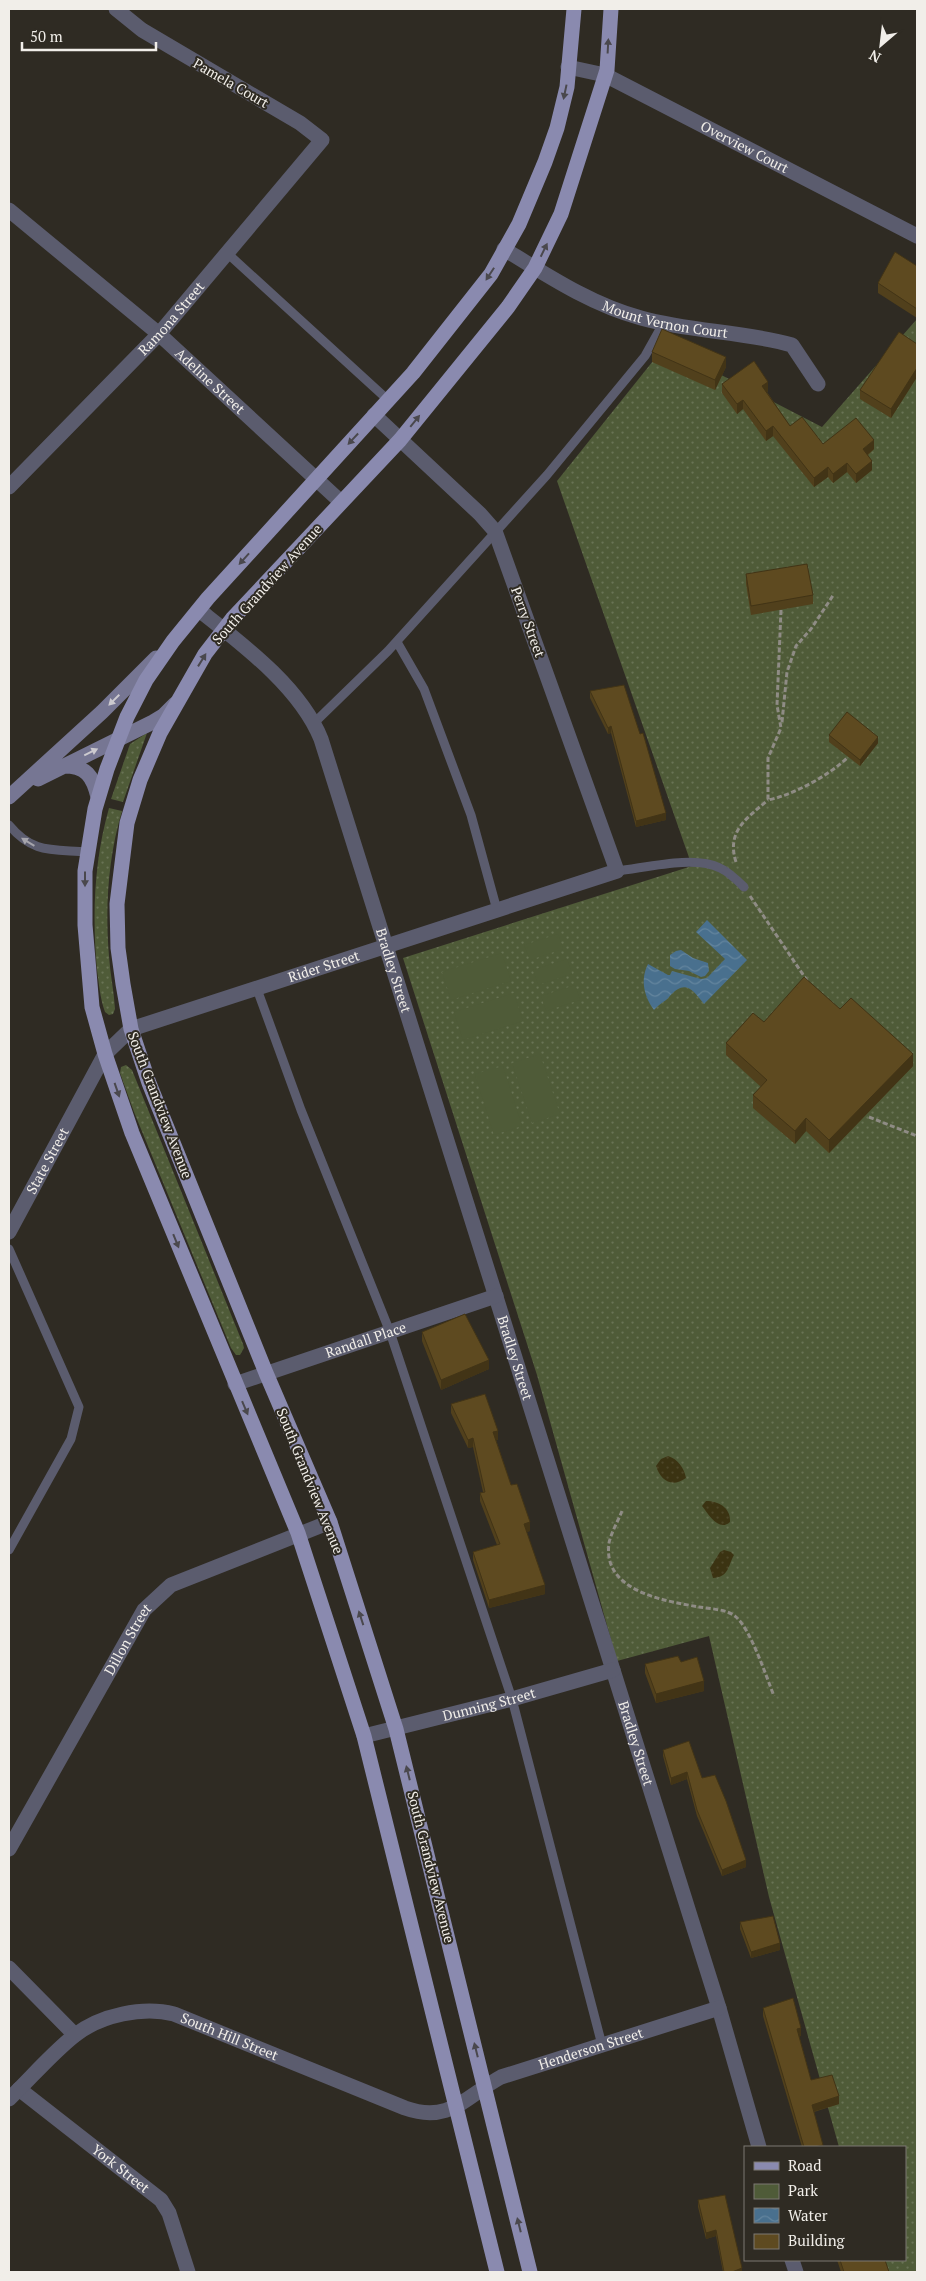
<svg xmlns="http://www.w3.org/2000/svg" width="926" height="2281" viewBox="0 0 926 2281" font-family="'PT Serif',serif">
<defs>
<pattern id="grass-dots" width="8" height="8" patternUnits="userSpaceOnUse" patternTransform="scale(1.25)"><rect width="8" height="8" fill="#4f5b38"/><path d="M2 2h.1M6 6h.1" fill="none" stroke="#697355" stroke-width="1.8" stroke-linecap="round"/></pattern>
<pattern id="sand-dots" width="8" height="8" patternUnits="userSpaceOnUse" patternTransform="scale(1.25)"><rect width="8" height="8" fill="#3b3312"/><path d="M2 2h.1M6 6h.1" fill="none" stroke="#4e4729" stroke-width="1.8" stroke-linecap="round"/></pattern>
<pattern id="water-waves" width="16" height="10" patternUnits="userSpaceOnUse" patternTransform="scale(1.25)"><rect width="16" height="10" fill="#49708e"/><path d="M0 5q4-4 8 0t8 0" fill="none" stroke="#64859e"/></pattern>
</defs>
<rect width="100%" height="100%" fill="#2f2b23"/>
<path fill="url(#grass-dots)" d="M917,319V2272H873L870,2260H905V2147H839L769,1897L709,1636L617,1661L537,1375L403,958L692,866L557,481L665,346L822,427Z
M147,733L123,802L111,799L130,744Z
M109,808L122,811C108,858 105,907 109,956C110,973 114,991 115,1009L113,1014L109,1015L105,1012C100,998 99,984 97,970C92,915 94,861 109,808Z
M126,1065L132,1070L243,1344L244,1348L240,1355H236L231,1348L134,1112L120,1073L121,1067Z"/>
<path fill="url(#sand-dots)" d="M668,1456C678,1459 684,1468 686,1478C672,1488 661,1481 656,1466L661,1459Z
M706,1501C719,1501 731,1508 730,1522C719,1532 709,1515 702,1506Z
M724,1550L731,1552L734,1555C728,1566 729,1577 713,1578L710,1568L720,1552Z"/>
<path fill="#4f5b38" d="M558,934L563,949L530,960L524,945Z
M502,953L511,981L451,1000L442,972Z
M567,959L572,974L538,985L533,970Z
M575,985L580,1000L546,1011L541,996Z
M514,993L523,1021L463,1040L454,1012Z
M540,1054L560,1114L532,1123L512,1063Z
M503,1066L522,1126L494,1135L475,1074Z"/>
<path fill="url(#water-waves)" d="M707,920L747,960L704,1004C692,989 685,979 669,997C666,1001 659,1004 654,1010C644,996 640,980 648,964L668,975H670L672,971L701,979L707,978L725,959L696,932Z
M681,950L693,958L708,963L709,971L705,976L701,977L689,971L675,969L670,966V955L676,951Z"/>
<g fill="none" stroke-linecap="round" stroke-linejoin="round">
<path stroke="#8f8c85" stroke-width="3" stroke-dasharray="5 2.5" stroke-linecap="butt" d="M781,610L777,705L781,728L768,758V800C793,795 830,775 848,757
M782,722L787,672L796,646L811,629L834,594
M736,862C726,831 747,818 768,800
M750,896L808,982
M869,1117L917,1136
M622,1511C618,1521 611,1533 609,1543C602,1592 666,1601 699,1607C711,1609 727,1609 736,1617C751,1630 766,1676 774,1696"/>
<path stroke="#5b5c6e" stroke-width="9" d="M227,253L388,400
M397,642L424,689L471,815L497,910
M314,723L388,651L547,475L645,356L664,322
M9,825C33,854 52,849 87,852
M617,871C645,868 694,855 720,868C729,872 737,880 744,887
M257,989L301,1110L390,1332L486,1621L512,1699L602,2045
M9,1249L79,1407L71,1439L9,1550"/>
<g stroke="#5b5c6e" stroke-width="15">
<path id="s1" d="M568,67L605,75L917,236"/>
<path id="s2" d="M9,210L159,334L341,502"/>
<path id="s3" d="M504,249C548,276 592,305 641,318C691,332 743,331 792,345L818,384"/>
<path id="s4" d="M9,487L159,334L322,140L300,123L142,30L116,9"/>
<path id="s5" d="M199,610C242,644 300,687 321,739L719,2008L759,2147"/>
<path id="s6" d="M9,1232L105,1054L131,1029L617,871L495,531L480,514L374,415"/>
<path id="s7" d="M235,1384L496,1296"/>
<path id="s8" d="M364,1736L512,1699L613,1670"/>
<path id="s9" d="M9,1849L144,1610L171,1585L330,1522"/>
<path d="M9,1968L75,2035"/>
<path id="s10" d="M19,2089L161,2200L169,2213L188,2272"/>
<path id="s11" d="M9,2099C30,2079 52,2053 75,2035C101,2015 143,2006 174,2014L405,2108C450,2124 466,2096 501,2077L719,2008"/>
<path d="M792,2260L796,2272"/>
</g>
<path stroke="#767693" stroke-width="15" d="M64,766C86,766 93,776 98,797
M38,779L153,722L163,716L175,704
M9,797L102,712L156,658"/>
<path stroke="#8a8aaf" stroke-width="15" d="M497,2272L364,1736L298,1533L132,1133L105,1054L92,1007L85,925V871L95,809L107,769L127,717L146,680L173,641L208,598L413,373L491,274L519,224L545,162L557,128L567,87L574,9
M530,2272L396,1729L330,1522L266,1373L149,1083L131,1029L123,984L118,948L117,904L127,823L140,780L160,733L205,654L232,619L400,440L508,307L535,268L561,214L607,70L611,9"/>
</g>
<path fill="#51401c" d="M917,266V318L878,293V283Z
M917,344V377L891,418L860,399V390Z
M652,352L726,367L715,390L652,362Z
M722,384L768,391L767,392L790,426L823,444L874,449L868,455L872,470L856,483L847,472L833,483L828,477L814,487L773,436L766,441L743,409L737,414L722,393Z
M746,574L813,595V604L751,615L746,584Z
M590,691L666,820L636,827L611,733L608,734L590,698Z
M829,735L878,743L860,766L829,742Z
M840,1009L913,1066L829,1153L806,1131L795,1144L753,1108V1095L761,1087L726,1055V1043L764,1022Z
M422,1332L489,1369L441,1390L422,1341Z
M451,1404L498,1440H496L511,1485L530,1531L526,1532L545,1594L489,1608L473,1560V1552L497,1545L480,1501V1493L483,1492L473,1447L468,1448L451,1413Z
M681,1662L704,1691L656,1703L645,1673V1664Z
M663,1750L702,1778L746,1867L722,1876L697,1816L687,1779L671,1785L663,1756Z
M740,1922L780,1950L751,1958L740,1929Z
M763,2008L801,2036H799L811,2080L839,2104L814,2112L823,2147H802L763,2016Z
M698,2200L742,2272H723L716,2236L706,2239L698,2207Z
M837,2260H885L889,2272H841Z"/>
<path fill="#423416" d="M726,357V367L715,390V380Z
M917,368V377L891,418V409Z
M768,382V391L762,396V386Z
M743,400V409L737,414V404Z
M773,426V436L766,441V431Z
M874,440V449L863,458V449Z
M872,461V470L856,483V474Z
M847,463V472L833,483V474Z
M828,467V477L814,487V478Z
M611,726V733L608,734V728Z
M878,737V743L860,766V760Z
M666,813V820L636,827V821Z
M913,1054V1066L829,1153V1140Z
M806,1118V1131L795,1144V1131Z
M489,1360V1369L441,1390V1380Z
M498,1431V1440L493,1441V1432Z
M473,1438V1447L468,1448V1440Z
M530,1522V1531L524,1533V1524Z
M545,1585V1594L489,1608V1600Z
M704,1681V1691L656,1703V1694Z
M687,1772V1779L671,1785V1778Z
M746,1860V1867L722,1876V1870Z
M780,1943V1950L751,1958V1952Z
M801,2028V2036L797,2037V2029Z
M839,2096V2104L812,2112V2105Z
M716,2230V2236L706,2239V2233Z
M742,2268V2272H732Z"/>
<path fill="#5e4a20" stroke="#423416" d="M895,252L917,266V309L878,283Z
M662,329L726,357L715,380L652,352Z
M899,332L917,344V368L891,409L860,390Z
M754,361L768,382L762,386L790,426L802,417L823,444L856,418L874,440L863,449L872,461L856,474L847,463L833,474L828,467L814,478L773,426L766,431L743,400L737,404L722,384Z
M807,564L813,595L751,606L746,574Z
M624,685L640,734L643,733L666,813L636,821L611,726L608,728L590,691Z
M847,712L878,737L860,760L829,735Z
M804,977L840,1009L851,998L913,1054L829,1140L806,1118L795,1131L753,1095L767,1080L726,1043L753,1013L764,1022Z
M465,1314L489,1360L441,1380L422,1332Z
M485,1394L498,1431L493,1432L511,1485L517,1484L530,1522L524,1524L545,1585L489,1600L473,1552L500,1544L480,1493L485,1492L473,1438L468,1440L451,1404Z
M678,1656L681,1662L697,1657L704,1681L656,1694L645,1664Z
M689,1741L702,1778L715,1775L726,1801L746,1860L722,1870L697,1810L687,1772L671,1778L663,1750Z
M773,1916L780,1943L751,1952L740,1922Z
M793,1998L801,2028L797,2029L811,2080L832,2075L839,2096L812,2105L823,2145L815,2147H804L763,2008Z
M725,2195L742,2268L732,2272H724L716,2230L706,2233L698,2200Z
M840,2260H885L889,2272H844Z"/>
<defs><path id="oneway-solid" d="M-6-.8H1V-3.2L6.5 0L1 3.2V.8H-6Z" transform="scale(1.25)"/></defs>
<g fill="#4a484d">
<use href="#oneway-solid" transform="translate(608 46) rotate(-87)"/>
<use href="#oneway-solid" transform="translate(565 92) rotate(102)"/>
<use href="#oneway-solid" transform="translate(544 250) rotate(-64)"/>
<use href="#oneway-solid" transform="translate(490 274) rotate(123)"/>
<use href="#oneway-solid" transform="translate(415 421) rotate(-51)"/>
<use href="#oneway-solid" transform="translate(353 439) rotate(133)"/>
<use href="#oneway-solid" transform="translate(244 559) rotate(132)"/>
<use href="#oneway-solid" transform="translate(202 660) rotate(-58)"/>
<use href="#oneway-solid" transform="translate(85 879) rotate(90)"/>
<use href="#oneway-solid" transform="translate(117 1090) rotate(71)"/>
<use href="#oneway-solid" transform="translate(176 1241) rotate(68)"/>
<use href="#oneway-solid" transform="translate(245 1408) rotate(67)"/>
<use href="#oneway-solid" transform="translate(361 1618) rotate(-108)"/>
<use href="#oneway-solid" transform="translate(408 1773) rotate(-104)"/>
<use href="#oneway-solid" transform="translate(476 2050) rotate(-104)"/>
<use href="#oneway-solid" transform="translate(519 2225) rotate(-104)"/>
</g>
<g fill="#cccacf">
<use href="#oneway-solid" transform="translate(114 700) rotate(135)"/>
<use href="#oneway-solid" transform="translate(91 752) rotate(-26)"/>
</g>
<use fill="#a6a5ac" href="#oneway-solid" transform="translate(28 842) rotate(-149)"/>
<g text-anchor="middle" stroke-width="4" stroke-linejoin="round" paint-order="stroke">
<g font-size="14" fill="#f1eee9" stroke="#2f2b23">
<text transform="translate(231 83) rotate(30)" y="5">Pamela Court</text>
<text dy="5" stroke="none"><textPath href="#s1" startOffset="195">Overview Court</textPath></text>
<text dy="5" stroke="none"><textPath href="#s3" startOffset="178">Mount Vernon Court</textPath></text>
<text dy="5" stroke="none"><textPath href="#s4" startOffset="234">Ramona Street</textPath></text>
<text dy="5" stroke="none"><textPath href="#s2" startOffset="264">Adeline Street</textPath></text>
<text transform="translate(267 584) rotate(-48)" y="5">South Grandview Avenue</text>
<text transform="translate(528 622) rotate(70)" y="5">Perry Street</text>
<text dy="5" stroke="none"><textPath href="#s6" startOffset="441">Rider Street</textPath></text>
<text dy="5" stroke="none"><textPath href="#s5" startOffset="422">Bradley Street</textPath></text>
<text transform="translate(160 1105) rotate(69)" y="5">South Grandview Avenue</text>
<text dy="5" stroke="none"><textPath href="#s6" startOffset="81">State Street</textPath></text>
<text dy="5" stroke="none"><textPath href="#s7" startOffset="138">Randall Place</textPath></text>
<text dy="5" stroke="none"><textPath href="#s5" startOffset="828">Bradley Street</textPath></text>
<text transform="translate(310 1481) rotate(68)" y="5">South Grandview Avenue</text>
<text dy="5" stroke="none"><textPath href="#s9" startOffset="241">Dillon Street</textPath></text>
<text dy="5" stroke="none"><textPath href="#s8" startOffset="129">Dunning Street</textPath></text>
<text dy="5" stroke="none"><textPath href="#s5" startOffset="1232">Bradley Street</textPath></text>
<text transform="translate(431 1867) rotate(76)" y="5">South Grandview Avenue</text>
<text dy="5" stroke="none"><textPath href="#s11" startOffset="256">South Hill Street</textPath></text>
<text dy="5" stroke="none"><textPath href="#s11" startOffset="646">Henderson Street</textPath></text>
<text dy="5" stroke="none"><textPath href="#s10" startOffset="129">York Street</textPath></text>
</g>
</g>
<rect width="926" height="2281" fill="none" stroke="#f1eee9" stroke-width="20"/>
<rect x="744" y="2146" width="162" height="115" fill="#2f2b23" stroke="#7d7972"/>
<rect x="754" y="2162" width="25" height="8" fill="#8a8aaf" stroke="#7d7972"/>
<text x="788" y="2171" font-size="15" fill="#f1eee9">Road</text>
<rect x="754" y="2184" width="25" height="15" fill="#4f5b38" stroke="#7d7972"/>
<text x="788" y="2196" font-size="15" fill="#f1eee9">Park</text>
<rect x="754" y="2208" width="25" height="15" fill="url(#water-waves)" stroke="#7d7972"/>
<text x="788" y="2221" font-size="15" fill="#f1eee9">Water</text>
<rect x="754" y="2234" width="25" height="15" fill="#5e4a20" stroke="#7d7972"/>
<text x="788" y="2246" font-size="15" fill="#f1eee9">Building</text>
<g transform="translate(881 45) rotate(208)" stroke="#2f2b23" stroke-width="4" paint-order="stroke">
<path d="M0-4L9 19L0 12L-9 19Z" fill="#f1eee9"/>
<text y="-8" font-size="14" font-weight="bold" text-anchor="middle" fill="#f1eee9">N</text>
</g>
<path d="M22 42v8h134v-8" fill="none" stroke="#f1eee9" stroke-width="2.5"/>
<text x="30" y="42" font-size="15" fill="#f1eee9" stroke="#2f2b23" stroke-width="4" paint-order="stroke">50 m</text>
</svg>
